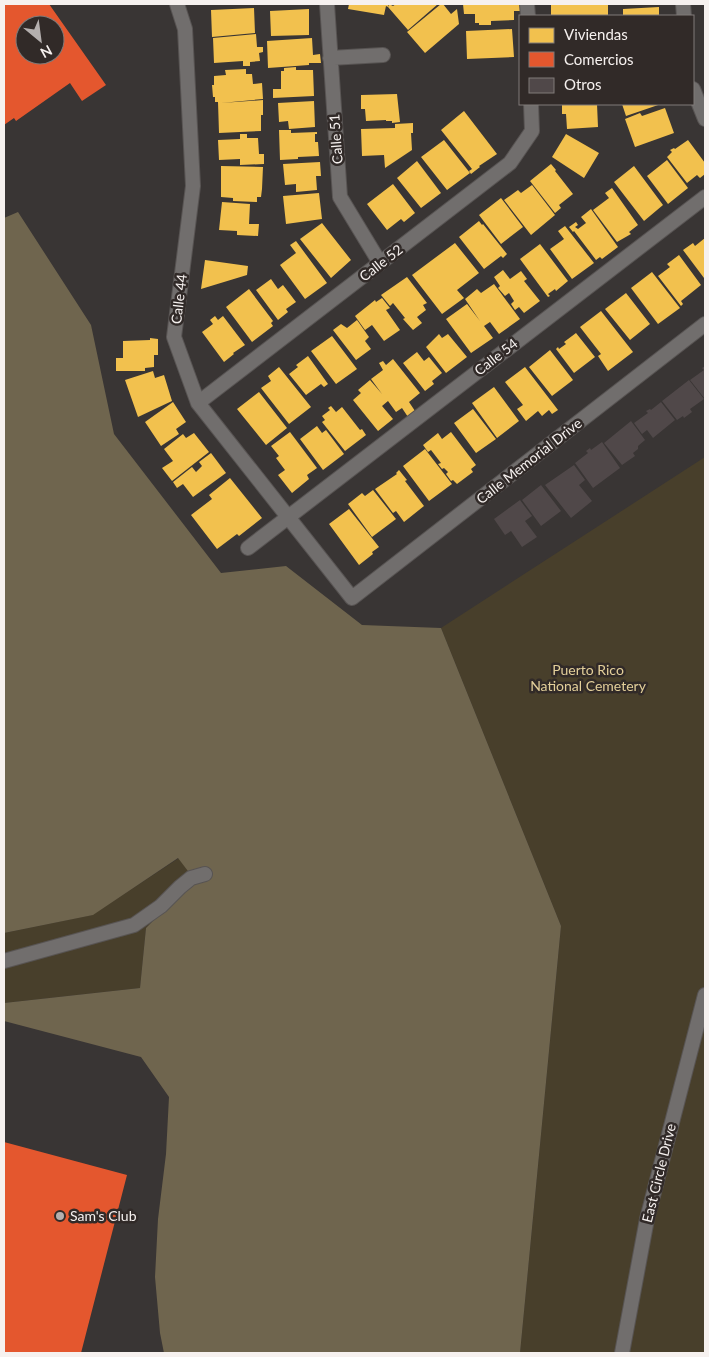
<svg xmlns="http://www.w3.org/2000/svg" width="709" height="1357" viewBox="0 0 709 1357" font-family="Lato,sans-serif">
<rect width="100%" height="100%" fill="#393534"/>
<path fill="#483f2b" d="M705,457V1353H520L561,926L441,628Z
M179,858L194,879L146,928L140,988L4,1003V933L92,915Z"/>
<path fill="#6f654e" d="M18,212L91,325L114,434L221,573L286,566L362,625L441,628L561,926L520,1353H164L160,1333L155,1277L158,1219L166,1154L169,1097L141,1057L4,1021V1003L140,988L146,928L194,879L178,858L93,915L4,933V218Z"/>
<path fill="#f2c14e" d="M349,4H388V7L386,6L384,15L348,9Z
M389,4L393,6L396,4H438L408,30L388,7Z
M441,4H443L451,14L457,9L459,24L425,53L407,32Z
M463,4H520V11H514V20L491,21V25H479V23H475V14H464Z
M551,4H608V16H551Z
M659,7V16H623V9Z
M254,8L255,33L212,37L211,10Z
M309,9V35L271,36L270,11Z
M512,29L514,57L467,59L466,31Z
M256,34L257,47H263V52L259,53L260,61L250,62V66H243V61L214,63L213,38Z
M312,38L313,55L320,54L321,63H309V65L268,68L267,41Z
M296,67V70H313L314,96L273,98V89H281V71H284V68Z
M246,69V74H252L253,84L262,83L263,99L221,103L263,100V115H261V131L219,133L218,102H215V97H213L212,85H214V76L226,75L225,70Z
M397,94L400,122L392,123V121H386V120L366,121L365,109H361V95Z
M314,101L315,127L289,129L288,121L279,122L278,103Z
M562,104H597L598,127L567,129L566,114H562Z
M622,104H661L626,116Z
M665,108L674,133L635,147L625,119L640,113L642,116Z
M464,111L497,154L479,166L480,167L471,174L469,171L472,169L441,130Z
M413,123V133H411L412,150L385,168L384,155L362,156L361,129L395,128V124Z
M279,130H291V133L317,132V134H315V142H318L319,156L298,157V159L280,160Z
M240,134H247V138H258L259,154H264V164L240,165V159L219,160L218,140L240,139Z
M566,134L599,153L584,178L552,157Z
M444,140L470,173L447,190L421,157Z
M688,140L705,163V174L700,178L697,175L687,183L667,157L672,152L670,150L674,148L675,149Z
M667,160L688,188L668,204L647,176Z
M417,161L441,193L421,208L397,178Z
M320,162L321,176H316L317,190L296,192V184L285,185L283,164Z
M551,164L556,170L555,171L573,194L559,205L561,208L555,213L530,181Z
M221,166L263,167L262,189L261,197H257V202L233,201V198L221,197Z
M634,166L663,205L644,221L614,182Z
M393,184L415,213L404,222L401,219L387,230L367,204Z
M532,185L555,215L531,235L504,200L518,190L521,193Z
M612,188L638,225L629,232L631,234L617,242L593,210L609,198L605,193Z
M319,193L322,219L286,224L283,196Z
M501,198L523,227L501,244L479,215Z
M222,202L250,204L249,224H259L258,236L237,235V231L219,230Z
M591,209L618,247L602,259L600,257L596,260L574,231L573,232L569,227L576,222L578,225L575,227L578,229L586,223L581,217Z
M479,221L482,225L483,224L507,254L503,258L501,256L484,269L459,237Z
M322,223L351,260L331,278L300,239Z
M565,226L594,263L572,279L550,249L564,239L558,231Z
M705,238V277L704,278L683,250L693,243L695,246Z
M296,241L327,283L305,299L280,265L296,253L290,245Z
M455,243L479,273L457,290L464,298L442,314L412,275Z
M540,244L568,281L556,291L555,289L548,294L550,296L548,297L520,259Z
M679,255L701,285L681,301L683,304L681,306L658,276L670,267L667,264Z
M205,260L248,266L247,275L201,289Z
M503,270L510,279L521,271L527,279L524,281L540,301L524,313L519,307L515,310L511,304L514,301L509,293L505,296L498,288L500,286L494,277Z
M652,272L680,308L658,324L631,288Z
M407,277L427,303L423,305L426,310L417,317L422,323L413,330L403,319L405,318L393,303L390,306L381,295Z
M271,279L278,289L283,285L296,302L286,309L288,312L278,320L256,290Z
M494,284L520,319L499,334L490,322L484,326L493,338L471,353L446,319L467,304L480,321L465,299L477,289L481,293Z
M249,289L273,321L271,323L273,326L252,342L226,307Z
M626,293L650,324L630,340L605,309Z
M382,298L390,308L386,310L400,330L384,341L372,325L365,330L355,316L375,300L376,302Z
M601,311L633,352L608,371L598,356L601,354L580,327Z
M215,316L218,320L223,316L245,345L233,353L234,354L224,362L202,332L213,324L210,320Z
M357,320L369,337L365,341L371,349L356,360L333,330L341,324L347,328Z
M576,333L595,357L574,373L556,349L558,347L559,349L566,344L564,342Z
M439,334L442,338L448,334L467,357L446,373L426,347Z
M332,336L357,369L336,384L311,351Z
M150,338L158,339V355H154V367L145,368V371H116V358H123V341L150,340Z
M550,350L573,380L552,396L529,367Z
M417,352L424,361L429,357L442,373L432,381L434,384L425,391L403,363Z
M308,356L328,384L324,387L321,384L306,395L289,374L298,367L296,365Z
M393,359L420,393L409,402L415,411L408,417L402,408L396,412L388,401L382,406L393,419L378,431L353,400L361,393L358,390L370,380L382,394L371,379L383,370L379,363L383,361L386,365Z
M279,367L311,407L289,424L261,388L271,381L268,376Z
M525,367L558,410L552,414L549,410L542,416L538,411L526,421L517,409L523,405L505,382Z
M153,371L155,378L164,375L172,401L138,417L125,380Z
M494,387L519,421L497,438L472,403Z
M259,392L287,428L266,445L237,409Z
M173,402L186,422L176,429L179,434L161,446L145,422Z
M331,406L336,412L342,407L360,430L362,429L366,435L345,451L322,422L325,420L322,416L330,410L328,408Z
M473,409L496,439L476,453L454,423Z
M317,426L322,433L326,430L344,454L323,470L300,439Z
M290,432L317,468L307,475L309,479L292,493L278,475L285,470L276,458L279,456L271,446Z
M451,432L476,465L471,469L473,472L457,484L453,480L451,481L446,474L448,472L444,468L442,469L438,464L441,463L431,450L428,452L423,445L438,433L442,439Z
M194,433L209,452L172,481L162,468L173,461L164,449L183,434L186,438Z
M425,449L452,484L429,501L403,466Z
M211,453L226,473L193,497L183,484L177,488L173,482L192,467L196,472L202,466L199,462Z
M399,470L407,480L405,481L424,506L404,522L396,511L393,513L375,489L397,474L396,473Z
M230,478L262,518L239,536L237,534L217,549L191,515L212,499L209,495Z
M373,490L396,519L372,537L348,504L362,493L365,496Z
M349,509L379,547L372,552L373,554L359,565L329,524Z"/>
<path fill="#e4572e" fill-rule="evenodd" d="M4,4H49L106,85L82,101L70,83L16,121L14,118L4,125ZM25,25H55V55H25Z
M4,1142L127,1175L81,1353H4Z"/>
<path fill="#504849" d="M705,366V399L690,380L704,370L702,368Z
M689,380L704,399L690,409L692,412L684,418L683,416L677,420L662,401Z
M661,402L675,420L653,438L647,430L642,434L634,423L648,413L646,411L650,409L651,410Z
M631,421L645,440L638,446V449L633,453L635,456L622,465L604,443Z
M602,442L620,468L593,488L575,463L588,453L586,451L590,448L591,450Z
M574,465L585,480L579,485L592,501L571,518L545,485Z
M541,485L561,511L541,526L522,500Z
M520,500L532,516L525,521L537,537L522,547L511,531L505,535L494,519Z"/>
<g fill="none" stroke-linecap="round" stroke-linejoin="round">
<defs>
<path id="minor" d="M177,4L185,29L193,186L174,337L198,403L352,598L705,324
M327,4L340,197L380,263
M527,4L528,16
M683,4L684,16
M330,58L383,55
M693,89L705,119
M198,403L510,163L532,131L531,104
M248,548L705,197
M4,961L134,925L161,906L180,887L191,878L205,874
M622,1353L647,1219L705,995"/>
</defs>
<use href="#minor" stroke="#585453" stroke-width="16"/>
<use href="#minor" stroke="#716e6d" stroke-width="14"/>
</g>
<circle fill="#b4afae" stroke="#312a28" stroke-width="2" cx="60" cy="1216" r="5"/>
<g text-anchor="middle" stroke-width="5" stroke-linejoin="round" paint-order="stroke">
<g font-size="14" fill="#f6f1ef" stroke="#312a28">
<text transform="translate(336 139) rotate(-94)" y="5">Calle 51</text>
<text transform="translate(381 263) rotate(-38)" y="5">Calle 52</text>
<text transform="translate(179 299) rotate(-83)" y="5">Calle 44</text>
<text transform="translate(496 357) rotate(-38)" y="5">Calle 54</text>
<text transform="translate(529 461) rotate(-38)" y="5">Calle Memorial Drive</text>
<text transform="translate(659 1173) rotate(-76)" y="5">East Circle Drive</text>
</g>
<g font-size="14" fill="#e3cf9a" stroke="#312a28">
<text x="588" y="675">Puerto Rico<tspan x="588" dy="16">National Cemetery</tspan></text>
</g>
<g font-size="14" fill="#f6f1ef" stroke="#312a28" text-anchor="start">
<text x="70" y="1221">Sam's Club</text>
</g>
</g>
<rect width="709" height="1357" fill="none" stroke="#f6f1ef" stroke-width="10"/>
<rect x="519" y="15" width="175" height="90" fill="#312a28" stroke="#807a78"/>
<rect x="529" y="28" width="25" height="15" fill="#f2c14e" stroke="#807a78"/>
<text x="564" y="40" font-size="15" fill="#f6f1ef">Viviendas</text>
<rect x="529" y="52" width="25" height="15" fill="#e4572e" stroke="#807a78"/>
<text x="564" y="65" font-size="15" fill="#f6f1ef">Comercios</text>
<rect x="529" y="78" width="25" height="15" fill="#504849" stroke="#807a78"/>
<text x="564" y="90" font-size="15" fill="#f6f1ef">Otros</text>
<g transform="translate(40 40) rotate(151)"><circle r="24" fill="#312a28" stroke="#807a78"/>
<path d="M0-4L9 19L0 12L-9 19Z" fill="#b4afae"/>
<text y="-8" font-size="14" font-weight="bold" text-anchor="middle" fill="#f6f1ef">N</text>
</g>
</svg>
